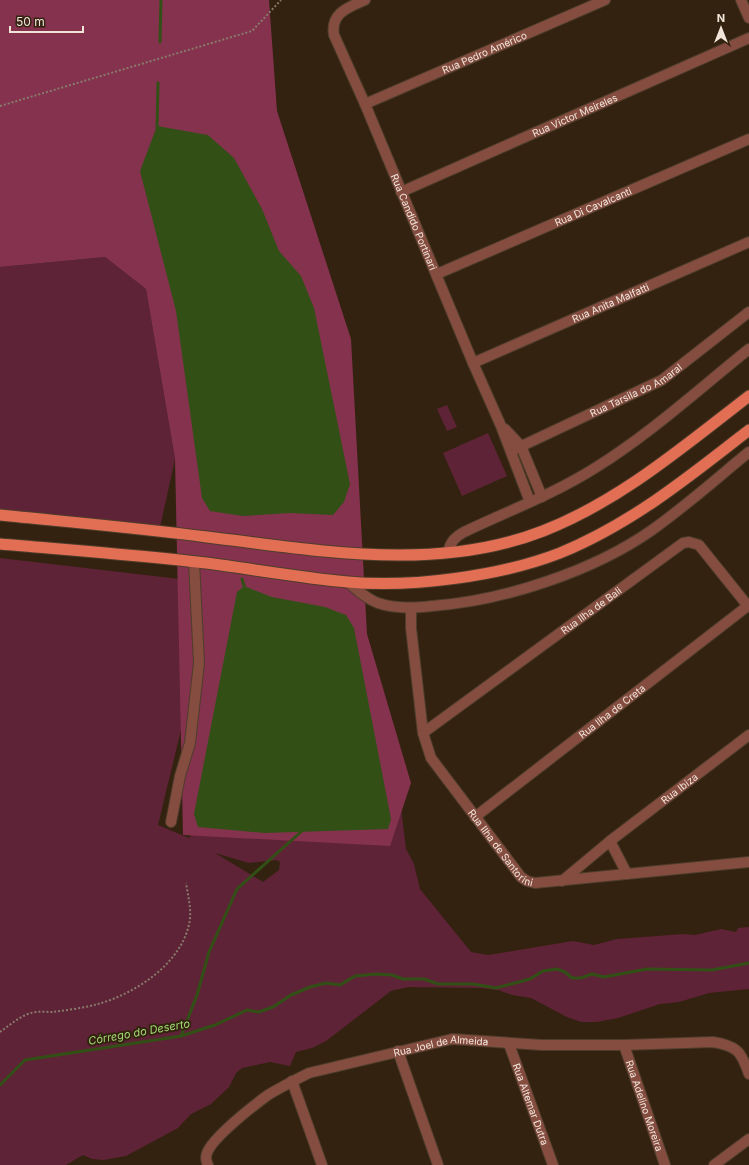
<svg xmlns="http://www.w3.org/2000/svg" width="749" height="1165" viewBox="0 0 749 1165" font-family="Inter,sans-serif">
<rect width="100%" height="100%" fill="#33220f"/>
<path fill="#5f2337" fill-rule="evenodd" d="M105,257L146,289L175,459L159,532L0,516V267Z
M447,405L457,427L447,431L437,409Z
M488,433L507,476L462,496L443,453Z
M0,558L188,580L187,705L158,825L189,838L191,836V817L400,800L406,849L414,864L420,889L471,952L488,955L573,941L594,945L617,939L684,934L695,935L721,929L736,932L738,928L749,927V989L709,993L679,1002L660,1004L618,1018L597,1022H581L567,1017L531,998L512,995L498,990L480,988L408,987L391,991L326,1041L312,1048L296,1052L290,1066L270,1062L242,1068L236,1073L229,1087L211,1104L191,1114L178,1128L126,1156L104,1160L92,1159L83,1155L66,1165H0ZM215,853L249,863L277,860L280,862L279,870L263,882Z"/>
<path fill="#84324e" d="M0,0H269L277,111L351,339L367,634L411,783L390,846L183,835L175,459L146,289L105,257L0,267Z"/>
<path fill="#325016" d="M157,126L208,135L234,158L262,209L279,251L301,276L314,308L350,484L344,502L333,515L290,513L243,516L210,511L202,498L176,311L140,171Z
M244,586L272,597L325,607L346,615L354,628L391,819L388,829L265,833L198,827L194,814L237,592Z"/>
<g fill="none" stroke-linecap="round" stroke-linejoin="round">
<path stroke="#325016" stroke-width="3" d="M160,42L161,0
M157,129L158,83
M242,579L245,589
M181,1036L197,995L209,952L237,889L303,830
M0,1085L25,1060L181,1036L215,1025L247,1010L259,1012L273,1007L291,995L310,987L326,983L340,985L355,976L376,974L392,975L403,979H424L438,984H473L496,988L530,979L543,971L557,969L565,972L572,978H581L592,974L604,977L647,969L712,970L749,963"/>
<defs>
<g id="minor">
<path id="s1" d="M365,0C349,7 330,13 334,35L365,104L473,363L501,426L530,502"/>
<path d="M741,0L749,18"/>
<path id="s2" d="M365,104L605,0"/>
<path id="s3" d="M401,192L749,38"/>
<path id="s4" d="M437,274L749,139"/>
<path id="s5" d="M473,363L749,242"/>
<path d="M505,429L521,446L542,497"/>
<path id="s6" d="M511,451L662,380L749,312"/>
<path d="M448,553C450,542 455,537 464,532C508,511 554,494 595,468C650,434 699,389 749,349"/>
<path d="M348,582C357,590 367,599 378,603C396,609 414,608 432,606C503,601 594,571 652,530C686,506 717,478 749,452"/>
<path id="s7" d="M411,608V628L423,733L431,758L521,877L527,881L535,883L749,862"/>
<path id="s8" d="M423,733L683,543L689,542L699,545L748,606"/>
<path id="s9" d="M475,817L749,605"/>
<path d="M171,822L180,776L190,743L199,663L194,562"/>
<path id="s10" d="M610,841L749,735"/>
<path d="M562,881L610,841L627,874"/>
<path id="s11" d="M509,1044L553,1165"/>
<path id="s12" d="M624,1045L665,1165"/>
<path d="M398,1051L438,1165"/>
<path d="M292,1081L322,1165"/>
<path id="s13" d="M208,1165C206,1161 205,1158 207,1153C212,1138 254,1105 268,1095C281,1087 295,1080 309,1073L452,1039L542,1045H624L713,1042C737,1046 741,1051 749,1074"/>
<path d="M714,1165L749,1139"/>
</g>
<path id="primary" d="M0,515C69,522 138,528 207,537C318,550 435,573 543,531C620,501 684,446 749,396
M0,544C69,550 138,555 206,563C253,569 301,578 348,582C411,588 501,576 560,553C631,524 689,477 749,430"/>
</defs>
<use href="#minor" stroke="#4e3d2b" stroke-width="12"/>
<use href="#primary" stroke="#4e3d2b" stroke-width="13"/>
<path stroke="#897a6b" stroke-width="2" stroke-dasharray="2 2" stroke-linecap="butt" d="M0,106L252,31L281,0
M0,1032C10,1025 20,1016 31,1013C38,1011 46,1012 53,1012C67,1010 84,1008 98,1004C137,993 184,962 190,919C191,907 188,895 186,883"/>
<use href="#minor" stroke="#854d40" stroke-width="10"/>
<use href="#primary" stroke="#e26f54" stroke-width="11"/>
</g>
<g text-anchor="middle" stroke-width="4" stroke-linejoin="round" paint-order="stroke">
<g font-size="10" fill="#f1e5da" stroke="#33220f">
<text dy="4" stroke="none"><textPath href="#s2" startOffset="130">Rua Pedro Américo</textPath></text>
<text dy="4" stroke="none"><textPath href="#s3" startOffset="190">Rua Victor Meireles</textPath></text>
<text dy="4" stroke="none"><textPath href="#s4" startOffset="170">Rua Di Cavalcanti</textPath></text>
<text dy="4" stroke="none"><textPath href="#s1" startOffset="255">Rua Candido Portinari</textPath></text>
<text dy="4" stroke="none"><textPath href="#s5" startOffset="150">Rua Anita Malfatti</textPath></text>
<text dy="4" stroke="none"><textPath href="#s6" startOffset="139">Rua Tarsila do Amaral</textPath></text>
<text dy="4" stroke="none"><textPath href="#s8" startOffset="208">Rua Ilha de Bali</textPath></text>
<text dy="4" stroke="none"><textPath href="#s9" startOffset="173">Rua Ilha de Creta</textPath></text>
<text dy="4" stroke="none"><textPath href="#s10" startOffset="87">Rua Ibiza</textPath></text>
<text dy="4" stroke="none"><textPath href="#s7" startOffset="266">Rua Ilha de Santorini</textPath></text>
<text dy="4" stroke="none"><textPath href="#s13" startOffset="279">Rua Joel de Almeida</textPath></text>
<text dy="4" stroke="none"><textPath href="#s11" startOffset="64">Rua Altemar Dutra</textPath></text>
<text dy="4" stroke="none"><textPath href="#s12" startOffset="64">Rua Adelino Moreira</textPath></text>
</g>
<g font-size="11" font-style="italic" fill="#a2db74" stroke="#33220f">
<text transform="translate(139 1032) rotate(-10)" y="4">Córrego do Deserto</text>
</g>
</g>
<g transform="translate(721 28)" stroke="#33220f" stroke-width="3" paint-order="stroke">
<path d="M0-3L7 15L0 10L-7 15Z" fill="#f1e5da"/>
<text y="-6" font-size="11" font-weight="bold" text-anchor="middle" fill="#f1e5da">N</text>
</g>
<path d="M10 26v6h73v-6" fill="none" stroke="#f1e5da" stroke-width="2"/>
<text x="16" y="26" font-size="12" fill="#f1e5da" stroke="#33220f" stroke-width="3" paint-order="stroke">50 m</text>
</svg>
